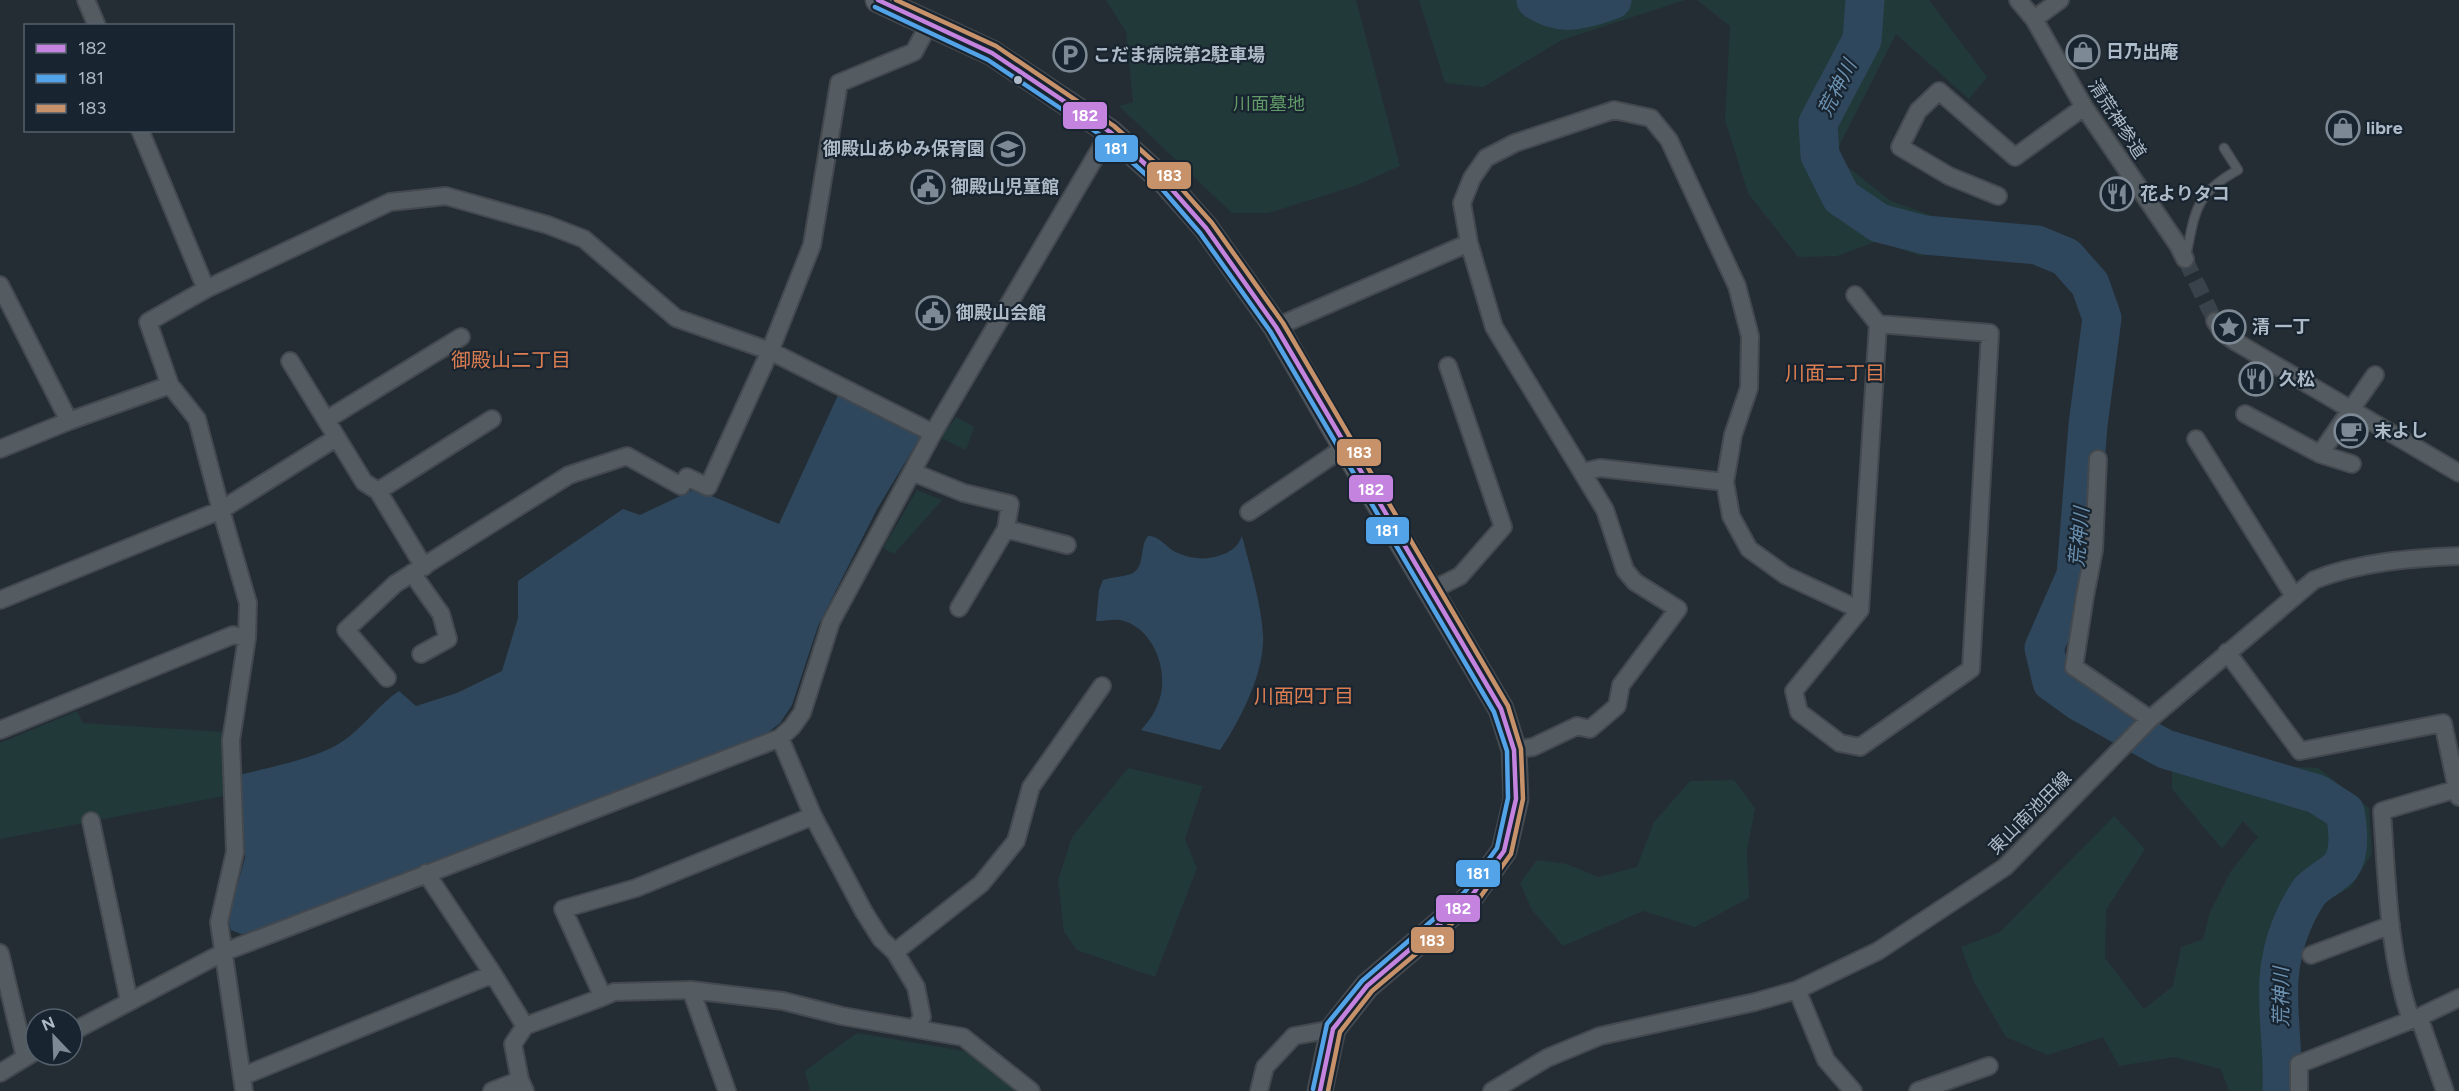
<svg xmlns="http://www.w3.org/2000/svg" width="2459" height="1091" viewBox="0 0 2459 1091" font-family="Figtree,'Noto Sans JP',sans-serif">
<rect width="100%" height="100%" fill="#252d34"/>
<path fill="#22393a" d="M1106,0H1356L1400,166L1355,186L1268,213H1232L1119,106L1133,102L1126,32Z
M1419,0H1685L1562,40L1483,87L1445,83Z
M1697,0H1929L1987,77L1969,99L1896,34L1834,156L1891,201L1941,219L1940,249L1921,256L1878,241L1837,256L1798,257L1748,193L1725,120L1730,26Z
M956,417L974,427L966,450L941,438Z
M917,490L942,500L894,554L883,548Z
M77,711L83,723L223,732L224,796L0,839V743Z
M2215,750L2274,766L2318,768L2369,808L2372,854L2351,887L2316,907L2288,989L2283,1091H2229L2221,1069L2174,1057L2119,1066L2103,1037L2048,1055L2006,1037L1974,982L1961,947L2000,932L2114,816L2145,849L2106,910L2105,958L2144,1009L2173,986L2181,947L2203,939L2210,912L2231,871L2258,837L2243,821L2222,849L2172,789V757Z
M1128,768L1203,786L1185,839L1197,868L1155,977L1077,950L1064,932L1058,880L1072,837Z
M1734,780L1755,808L1747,851L1749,898L1695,927L1643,911L1563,946L1532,910L1520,883L1537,860L1567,864L1598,877L1637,867L1654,822L1690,781Z
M857,1033L970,1052L1016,1091H810L805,1071Z"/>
<path fill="#2e475d" d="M839,393L921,436L877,509L818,626L792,705L780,723L765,735L248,933L241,934L231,930L228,918L245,858L240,775C269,767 320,758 343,741C364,727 378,705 399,691L416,706L457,693L502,671L518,618V581L623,509L640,515L695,489L779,524Z
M1148,536C1158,536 1164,544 1172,550C1186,558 1203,561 1218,556C1231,552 1237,548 1242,536C1250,568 1261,602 1263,635C1265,672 1240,721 1220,750L1141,730C1150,720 1156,711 1160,698C1168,670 1154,630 1124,621C1116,618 1104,621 1096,621L1099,590L1103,580C1112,577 1122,577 1131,574C1146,568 1139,546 1148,536Z"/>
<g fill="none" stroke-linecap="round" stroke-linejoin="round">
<path stroke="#2e475d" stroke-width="39" d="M1536,0C1563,18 1583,9 1612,0
M1865,0L1862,40L1818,123L1820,155L1841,197L1879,223L1925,235L2037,245L2066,257L2090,284L2102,318L2088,425L2076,575L2044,648L2052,682L2080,702L2165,749L2317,794L2345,812C2348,828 2351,852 2341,866C2333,876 2317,882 2309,892C2303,901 2296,914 2292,924C2267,982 2285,1032 2282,1091"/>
<path stroke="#39424a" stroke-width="16" stroke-dasharray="16 8" stroke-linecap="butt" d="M2185,259L2215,321"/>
<defs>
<path id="lane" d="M2186,256C2195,212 2195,193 2238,170L2224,148"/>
<path id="street" d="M86,0L97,26
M2018,0L2034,19L2084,107L2178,245L2185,259
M2034,19L2060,0
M140,130L206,289
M1998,196L1949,176L1900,147L1918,111L1939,91L2015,157L2084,107
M0,285L69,421
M1855,295L1878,324
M2215,321L2222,332L2236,342L2459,473
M1276,327L1469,243
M290,361L364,482L378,491L424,567
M2245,414L2320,454L2352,464
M326,420L461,337
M336,438L221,510L197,419L170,385L148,322L206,289L390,202L446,196L548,225L584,239L676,318L770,351L933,433
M2196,439L2294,596
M0,449L69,421L170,385
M2320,454L2375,375
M2098,459L2094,550L2085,596L2074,667L2150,719
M912,472L964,493L1010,504L1006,529L959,608
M1583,472L1600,468L1725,482
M378,491L492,419
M1249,512L1345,447
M1006,529L1067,545
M412,573L441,614L448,639L421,654
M1430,591L1460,576L1503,527L1448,366
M0,600L221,510L248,603L247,638
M2227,652L2300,751L2443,723L2457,789
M387,678L346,630L395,584L569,475L627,456L681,486L687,477L708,487L770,351L812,245L839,83L914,52L929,24
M0,730L233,635L247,638L231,740L235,852L219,922L244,1091
M1514,750L1533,747L1577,726L1590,729L1617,706L1621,685L1678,609L1635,582L1625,570L1605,510L1494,327L1469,243L1462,203L1472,178L1486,158L1515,143L1614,110L1651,118L1669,140L1737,286L1750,336L1749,388L1733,435L1725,482L1731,516L1749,549L1785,575L1860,610L1878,324L1990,333L1971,669L1860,747L1840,743L1799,712L1794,691L1860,610
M91,821L129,1001
M426,873L493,974L525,1026
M895,952L981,884L1016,841L1031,787L1102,686
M0,953L25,1057
M2311,955L2391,925
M691,990L727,1091
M1797,990L1826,1060L1853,1091
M603,997L614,992L691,990L783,1001L842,1016L963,1037L1031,1091
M2419,1017L2445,1091
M2411,1020C2388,954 2387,880 2382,811L2457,789L2459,797
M916,1027L922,1017L916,987L895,952L881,939L864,912L813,816L780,738L792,727L802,713L831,622L933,433L1110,132
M72,1032L224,952L780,738
M0,1073L36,1051
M243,1076L493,974
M492,1091L520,1080
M525,1091L520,1080L513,1044L525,1026L603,997L563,909L636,888L813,816
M1259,1091L1265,1067L1294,1036L1333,1029
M1492,1091L1547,1058L1600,1036L1755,1002L1797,990L1878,951L2005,867L2150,719L2314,580C2359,562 2411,558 2459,556
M1918,1091L1989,1066
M2299,1091V1064L2419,1017L2459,998"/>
<path id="secondary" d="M878,0L992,53L1110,132L1167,184L1206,228L1276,327L1345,447L1501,709L1514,750L1516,799L1504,851L1470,898L1367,986L1333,1029L1320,1091"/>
</defs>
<use href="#lane" stroke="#43494e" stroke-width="11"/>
<use href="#street" stroke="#43494e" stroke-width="20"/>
<use href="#secondary" stroke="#43494e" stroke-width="27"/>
<use href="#lane" stroke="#545c62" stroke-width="8"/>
<use href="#street" stroke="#545c62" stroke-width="16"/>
<use href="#secondary" stroke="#595f67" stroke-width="24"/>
<defs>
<path id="bus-1" d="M878,0L992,53L1110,132L1167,184L1206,228L1276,327L1501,709L1514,750L1516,799L1504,851L1470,898L1367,986L1333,1029L1320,1091"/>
<path id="bus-2" d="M875,7L988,60L1105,138L1162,189L1200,233L1270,331L1494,712L1507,751L1508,798L1497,848L1464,893L1362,981L1327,1024L1313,1089"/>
<path id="bus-3" d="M896,0L996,46L1114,126L1172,178L1212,223L1283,323L1508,706L1521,749L1523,799L1511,854L1476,903L1372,991L1340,1032L1328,1091"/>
</defs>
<use href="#bus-1" stroke="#18242f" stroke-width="9"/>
<use href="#bus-2" stroke="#18242f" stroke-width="9"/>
<use href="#bus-3" stroke="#18242f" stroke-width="9"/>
<use href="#bus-1" stroke="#c483df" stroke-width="4.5"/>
<use href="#bus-2" stroke="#53a3e8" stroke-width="4.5"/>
<use href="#bus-3" stroke="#c7916a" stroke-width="4.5"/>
</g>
<defs>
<symbol id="shop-ring" viewBox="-11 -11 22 22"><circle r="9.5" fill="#18242f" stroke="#7d8994" stroke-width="1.5"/><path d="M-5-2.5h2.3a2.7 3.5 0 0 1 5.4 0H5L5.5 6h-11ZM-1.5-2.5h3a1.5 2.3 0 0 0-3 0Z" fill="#7d8994"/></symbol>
<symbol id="parking-ring" viewBox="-11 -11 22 22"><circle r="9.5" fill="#18242f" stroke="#7d8994" stroke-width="1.5"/><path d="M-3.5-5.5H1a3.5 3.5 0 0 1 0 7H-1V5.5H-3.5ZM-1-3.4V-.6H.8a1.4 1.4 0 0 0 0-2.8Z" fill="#7d8994"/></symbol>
<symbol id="school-ring" viewBox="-11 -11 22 22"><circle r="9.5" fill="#18242f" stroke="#7d8994" stroke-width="1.5"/><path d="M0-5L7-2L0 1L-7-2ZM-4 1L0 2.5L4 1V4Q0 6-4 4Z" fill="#7d8994"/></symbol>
<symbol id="civic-ring" viewBox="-11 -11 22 22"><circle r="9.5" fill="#18242f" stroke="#7d8994" stroke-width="1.5"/><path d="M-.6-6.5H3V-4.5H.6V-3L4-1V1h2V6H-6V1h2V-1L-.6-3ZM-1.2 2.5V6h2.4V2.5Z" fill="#7d8994"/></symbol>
<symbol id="restaurant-ring" viewBox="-11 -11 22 22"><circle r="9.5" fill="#18242f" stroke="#7d8994" stroke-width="1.5"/><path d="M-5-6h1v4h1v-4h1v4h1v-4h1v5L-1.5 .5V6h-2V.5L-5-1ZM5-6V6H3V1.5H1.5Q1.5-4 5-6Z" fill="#7d8994"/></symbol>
<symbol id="sight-ring" viewBox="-11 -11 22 22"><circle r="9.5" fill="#18242f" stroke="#7d8994" stroke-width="1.5"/><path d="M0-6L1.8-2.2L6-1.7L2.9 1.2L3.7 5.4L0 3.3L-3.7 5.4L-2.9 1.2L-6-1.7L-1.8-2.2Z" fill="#7d8994"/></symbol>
<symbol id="cafe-ring" viewBox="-11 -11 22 22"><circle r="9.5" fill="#18242f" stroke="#7d8994" stroke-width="1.5"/><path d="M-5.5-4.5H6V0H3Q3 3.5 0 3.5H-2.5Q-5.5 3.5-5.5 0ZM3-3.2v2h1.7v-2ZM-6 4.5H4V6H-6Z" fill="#7d8994"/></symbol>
</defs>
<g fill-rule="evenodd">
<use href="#shop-ring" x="2064" y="33" width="38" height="38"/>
<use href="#parking-ring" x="1051" y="36" width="38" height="38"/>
<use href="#shop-ring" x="2324" y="109" width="38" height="38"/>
<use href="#school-ring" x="989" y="130" width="38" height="38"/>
<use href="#civic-ring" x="909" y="168" width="38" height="38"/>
<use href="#restaurant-ring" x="2098" y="175" width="38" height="38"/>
<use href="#civic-ring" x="914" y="294" width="38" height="38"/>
<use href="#sight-ring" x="2210" y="308" width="38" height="38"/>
<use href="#restaurant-ring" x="2237" y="360" width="38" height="38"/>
<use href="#cafe-ring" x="2332" y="412" width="38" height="38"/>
</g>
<circle fill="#adbac7" stroke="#18242f" stroke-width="2" cx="1018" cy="80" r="5"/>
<g text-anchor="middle" stroke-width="4.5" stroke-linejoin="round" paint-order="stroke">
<g font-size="18" font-weight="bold" fill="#adbac7" stroke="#18242f" text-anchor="start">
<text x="2106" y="58">日乃出庵</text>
<text x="1093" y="61">こだま病院第2駐車場</text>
<text x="2366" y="134">libre</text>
<text x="985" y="155" text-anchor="end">御殿山あゆみ保育園</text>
<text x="951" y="193">御殿山児童館</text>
<text x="2140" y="200">花よりタコ</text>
<text x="956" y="319">御殿山会館</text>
<text x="2252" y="333">清 一丁</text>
<text x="2279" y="385">久松</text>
<text x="2374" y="437">末よし</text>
</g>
<g font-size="18" fill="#629a68" stroke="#18242f">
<text x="1269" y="110">川面墓地</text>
</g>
<g font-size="18" fill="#adbac7" stroke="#18242f">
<text transform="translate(2117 119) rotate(57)" y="6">清荒神参道</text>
<text transform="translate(2030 813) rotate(-45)" y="6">東山南池田線</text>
</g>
<g font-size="20" font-style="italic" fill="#6a8fae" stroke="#18242f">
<text transform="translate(1837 88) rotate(-63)" y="7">荒神川</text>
<text transform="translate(2079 537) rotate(-85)" y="7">荒神川</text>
<text transform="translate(2281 997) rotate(-90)" y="7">荒神川</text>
</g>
<g font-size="20" fill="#dd7e52" stroke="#18242f">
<text x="511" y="367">御殿山二丁目</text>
<text x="1835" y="380">川面二丁目</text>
<text x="1304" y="703">川面四丁目</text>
</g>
</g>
<g stroke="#18242f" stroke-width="2">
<rect x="1062" y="101" width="46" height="29" rx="6" fill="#c483df"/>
<rect x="1094" y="134" width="45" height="29" rx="6" fill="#53a3e8"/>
<rect x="1146" y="161" width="46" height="29" rx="6" fill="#c7916a"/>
<rect x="1336" y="438" width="46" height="29" rx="6" fill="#c7916a"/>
<rect x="1348" y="474" width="46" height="29" rx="6" fill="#c483df"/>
<rect x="1365" y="516" width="45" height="29" rx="6" fill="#53a3e8"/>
<rect x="1455" y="859" width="46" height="29" rx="6" fill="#53a3e8"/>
<rect x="1435" y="894" width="46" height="29" rx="6" fill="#c483df"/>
<rect x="1410" y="926" width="45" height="28" rx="6" fill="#c7916a"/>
</g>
<g font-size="16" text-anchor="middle" font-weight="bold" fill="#fff">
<text x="1085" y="121">182</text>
<text x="1116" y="154">181</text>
<text x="1169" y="181">183</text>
<text x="1359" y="458">183</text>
<text x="1371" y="495">182</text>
<text x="1387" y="536">181</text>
<text x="1478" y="879">181</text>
<text x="1458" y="914">182</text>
<text x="1432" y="946">183</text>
</g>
<rect x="24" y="24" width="210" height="108" fill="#18242f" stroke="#54606c" stroke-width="1.5"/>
<rect x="36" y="44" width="30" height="9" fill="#c483df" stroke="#54606c" stroke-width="1.5"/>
<text x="78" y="54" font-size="18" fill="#adbac7">182</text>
<rect x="36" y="74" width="30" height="9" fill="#53a3e8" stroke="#54606c" stroke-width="1.5"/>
<text x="78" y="84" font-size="18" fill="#adbac7">181</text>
<rect x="36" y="104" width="30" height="9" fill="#c7916a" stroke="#54606c" stroke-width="1.5"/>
<text x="78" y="114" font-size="18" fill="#adbac7">183</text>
<g transform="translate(54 1037) rotate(337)"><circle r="28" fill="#18242f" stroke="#54606c" stroke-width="1.5"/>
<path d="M0-4.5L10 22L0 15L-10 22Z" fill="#7d8994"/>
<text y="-9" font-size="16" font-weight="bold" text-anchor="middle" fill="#adbac7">N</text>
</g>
</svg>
